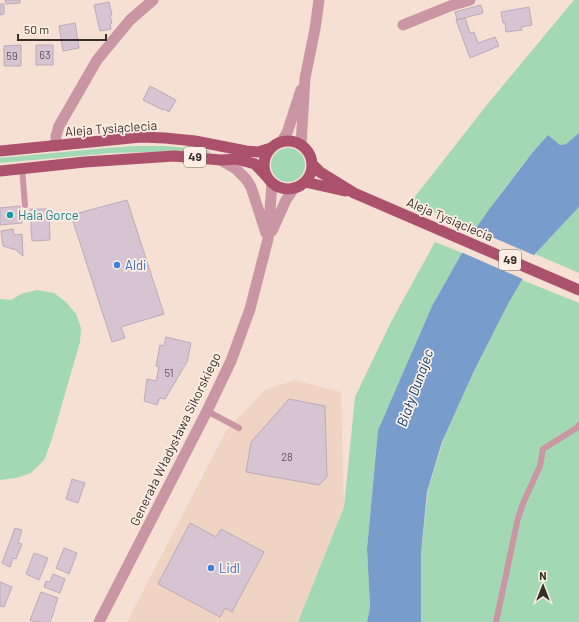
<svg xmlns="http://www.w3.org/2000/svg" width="579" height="622" viewBox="0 0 579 622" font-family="Barlow,sans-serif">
<rect width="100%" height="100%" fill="#f5e0d3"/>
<path fill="#efd4c3" d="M295,380L341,392L344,507L298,622H127L226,431L265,390Z"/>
<path fill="#a2d9b4" d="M574,0H579V133L566,144L559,145L548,135C522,165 498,196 476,228L410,203L486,106Z
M136,146H165L208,150L211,153L146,152L112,153L0,163V158L106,148Z
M271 165a17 17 0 1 1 34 0a17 17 0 1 1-34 0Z
M579,207V273L535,254Z
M435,242L462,253L432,306L378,430L367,549L370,607L367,622H298L344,507L355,397L391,322Z
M522,280L579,303V622H421V554L428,490L444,438L474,371L508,304Z
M37,290L54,293L66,302L76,314L81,328L80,342L51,442L44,460L31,473L16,478L0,480V299L11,300L21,294Z"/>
<path fill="#789dcd" d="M579,133V207L535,254L522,280L508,304L474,371L442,442L427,492L421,554V622H367L370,607L367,549L378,430L432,306L476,228L490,208L533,152L548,135L560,145L566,144Z"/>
<path fill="#f5e0d3" d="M473,229L536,256L525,280L461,252Z"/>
<path fill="#d6c4d3" stroke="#bbaab8" d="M5,0H20V3L6,4Z
M109,2L112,15H110L112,23L110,24L111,29L100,31L94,5Z
M0,4H4V14L0,15Z
M481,5L483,13L457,20L455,12Z
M529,7L532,25L521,27L522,30L506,32L505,23H503L501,12Z
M465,18L470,33L474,32L478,43L495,37L499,46L470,58L456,20Z
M75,23L79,48L63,51L59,26Z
M21,45V66H4V46Z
M36,45H53V65H36Z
M150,86L176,100L169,112L164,109L163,110L143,100Z
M127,200L164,314L121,327L125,338L112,342L71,215Z
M19,206H20L22,223L0,225V208Z
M30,209H49L50,240L32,241Z
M13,229L14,235L22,234L23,256L16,250L3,246L1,231Z
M166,337L191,343L187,362L165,399L160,398L157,405L144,401L147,379L156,381L159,367L156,366L160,345L164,346Z
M289,399L325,406L327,477L319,485L246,472L251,442Z
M72,479L85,483L78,503L66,499Z
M190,523L216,537L221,529L264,552L232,612L225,608L220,617L158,584Z
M15,528L22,530L18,543L22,544L16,559L13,558L10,567L2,563Z
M64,548L77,553L69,574L56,568Z
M34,553L48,558L39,580L26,574Z
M53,574L65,579L60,593L44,587L46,581L50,582Z
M0,582L12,587L4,607L0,606Z
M41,592L58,598L54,609H55L50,622H35L30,620Z"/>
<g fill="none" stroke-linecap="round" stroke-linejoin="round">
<path stroke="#ca96a3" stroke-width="6" d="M22,168L25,205
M207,411L239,428
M496,622L518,518L524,501L540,466L543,449L578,427L579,425"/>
<path stroke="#ca96a3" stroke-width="11" d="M403,25L450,6L470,0
M56,146V136L59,126L97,60L130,20L153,0"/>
<path stroke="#ca96a3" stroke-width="11" d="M281,142L287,133L301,90
M301,145L305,78L315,29L319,0
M221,160L236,169L246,179L251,187L266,233
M272,231L286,200L294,188
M99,622L207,411L231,361L250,309L268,239L272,183"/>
<path stroke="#ab516c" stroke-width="11" d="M264 165a24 24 0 1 1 48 0a24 24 0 1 1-48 0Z
M0,151L141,137L165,138L195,141L246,151L258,152L271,148
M312,164L320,172L354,193L579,290
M0,171L85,162L174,156L221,160L237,159L244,161L255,164L267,177
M305,182L345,191"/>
</g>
<circle fill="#0f9aa8" stroke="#ffeee4" stroke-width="1.5" cx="10" cy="215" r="4"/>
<g fill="#3f7fe0" stroke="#ffeee4" stroke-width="1.5">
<circle cx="117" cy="265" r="4"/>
<circle cx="211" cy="568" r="4"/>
</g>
<g text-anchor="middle" stroke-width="3.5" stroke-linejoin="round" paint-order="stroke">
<g font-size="11" fill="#5e5454">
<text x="45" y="59">63</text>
<text x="12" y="60">59</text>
<text x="169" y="377">51</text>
<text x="287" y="461">28</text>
</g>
<g fill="#ffeee4" stroke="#726862" stroke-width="1">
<rect x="184" y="147" width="22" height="20" rx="3"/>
<rect x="499" y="250" width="22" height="20" rx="3"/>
</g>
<g font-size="12" font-weight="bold" fill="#362f2a">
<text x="195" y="161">49</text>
<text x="510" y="264">49</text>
</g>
<g font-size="13" fill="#362f2a" stroke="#ffeee4">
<text transform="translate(111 128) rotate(-4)" y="5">Aleja Tysiąclecia</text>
<text transform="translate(450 219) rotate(23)" y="5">Aleja Tysiąclecia</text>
<text transform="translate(175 439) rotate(-64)" y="5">Generała Władysława Sikorskiego</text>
</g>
<g font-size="13" fill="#0d838f" stroke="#ffeee4" text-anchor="start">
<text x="18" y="220">Hala Gorce</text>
</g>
<g font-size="13" fill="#366cbe" stroke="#ffeee4" text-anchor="start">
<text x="125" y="270">Aldi</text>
<text x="219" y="573">Lidl</text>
</g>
<g font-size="14" font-style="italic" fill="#053c75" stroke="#ffeee4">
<text transform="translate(415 388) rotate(-70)" y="5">Biały Dunajec</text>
</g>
</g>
<g transform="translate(543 586)" stroke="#ffeee4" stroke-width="3" paint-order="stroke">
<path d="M0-3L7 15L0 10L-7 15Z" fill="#362f2a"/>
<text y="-6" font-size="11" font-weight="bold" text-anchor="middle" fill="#362f2a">N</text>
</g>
<path d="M18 34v6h88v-6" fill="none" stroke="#362f2a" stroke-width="2"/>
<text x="24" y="34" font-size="12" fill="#362f2a" stroke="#ffeee4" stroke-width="3" paint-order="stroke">50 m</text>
</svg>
